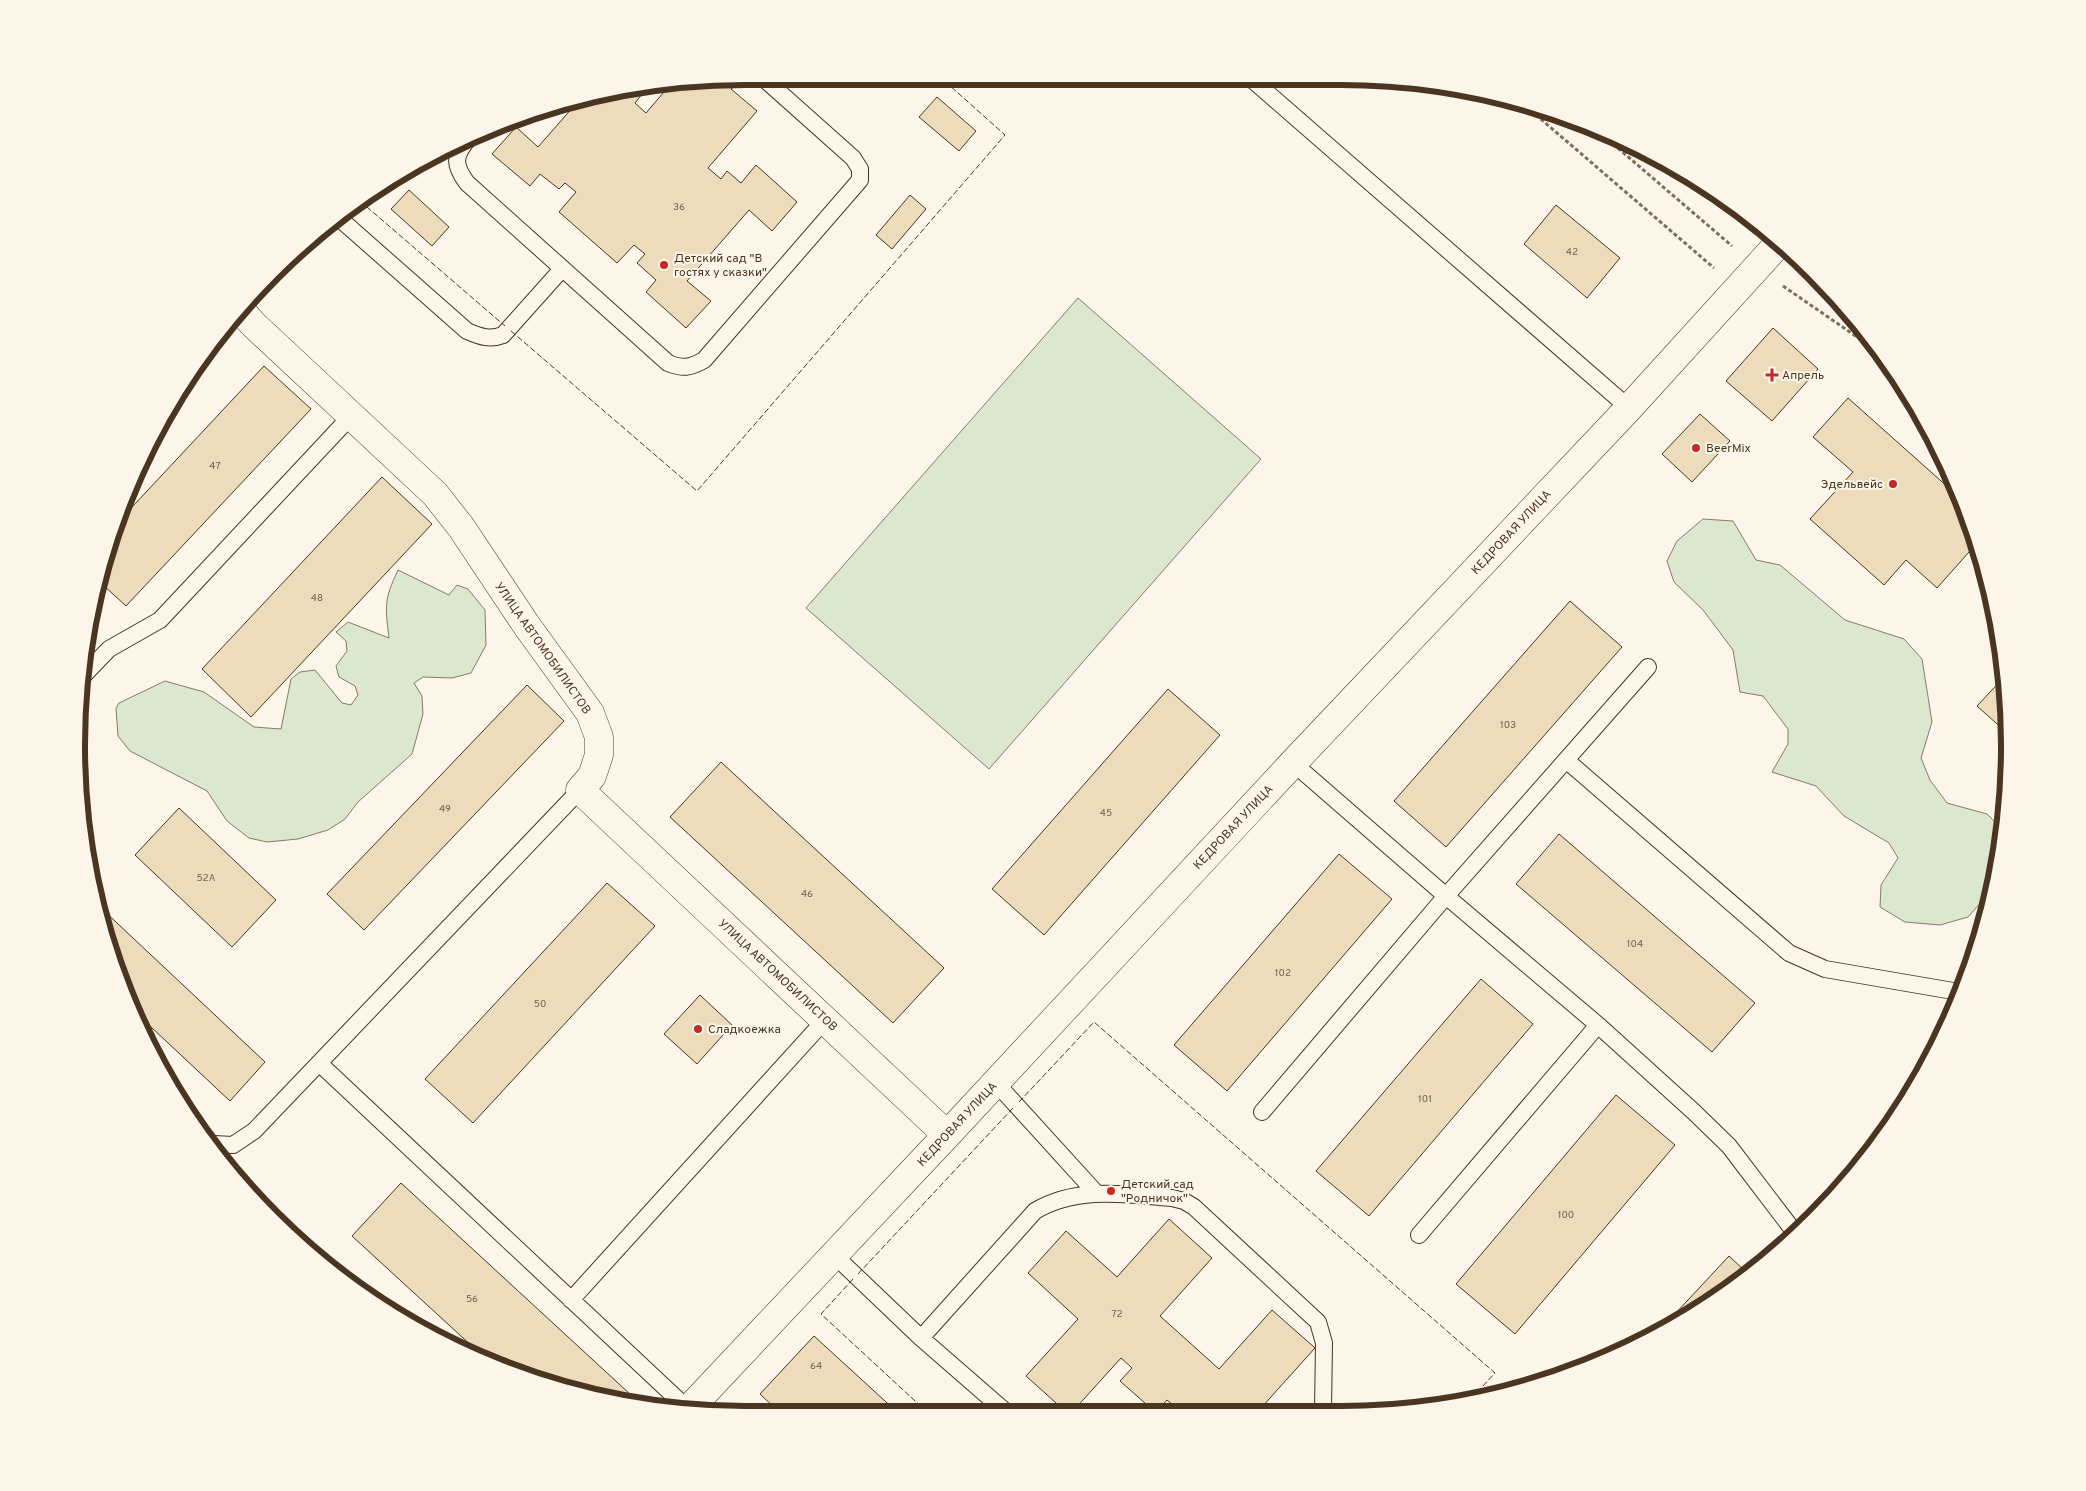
<svg xmlns="http://www.w3.org/2000/svg" width="2086" height="1491" viewBox="0 0 2086 1491" font-family="Overpass,sans-serif">
<rect width="100%" height="100%" fill="#fbf6e9"/>
<path fill="#dce7d0" stroke="#887966" d="M1078,298L1261,459L989,769L806,608Z
M1703,519L1733,521L1756,560L1780,565L1845,620L1904,639L1922,659L1932,722L1921,758L1930,780L1947,803L1987,814L2002,829L1991,891L1968,917L1940,925L1905,922L1880,907L1881,885L1898,858L1889,843L1844,816L1816,786L1772,772L1788,744V729L1763,696L1740,692L1733,650L1703,610L1674,582L1667,561L1677,541Z
M398,570L449,595L457,585L468,589L485,610L486,645L471,673L452,678L423,677L414,683L422,696L423,714L412,754L358,802L345,819L328,830L298,839L267,842L249,838L227,821L207,791L130,751L118,736L116,708L119,703L165,681L204,692L254,727L281,729L291,679L300,672L315,670L342,703L351,705L358,695L355,686L339,677L336,666L347,651L346,641L336,632L348,622L389,638C385,605 384,600 398,570Z"/>
<path fill="#ecdcbc" stroke="#4a3520" d="M727,79L735,86L731,89L757,111L708,168L721,179L727,171L741,183L756,165L797,202L772,231L749,210L687,281L711,301L686,328L646,292L656,280L637,263L645,254L634,245L617,263L559,212L576,192L565,183L559,189L540,174L530,186L492,154L516,127L538,147L581,98L638,90L642,94L635,103L646,113L669,86Z
M937,97L976,131L959,151L919,117Z
M409,190L449,227L432,246L391,209Z
M910,195L926,209L892,249L876,235Z
M1556,205L1620,258L1587,298L1524,244Z
M1773,328L1818,369L1772,421L1726,381Z
M264,366L311,409L126,606L102,584L119,521Z
M1848,398L1959,497L1974,530L1977,543L1937,588L1906,560L1884,585L1810,519L1853,472L1813,437Z
M1700,414L1730,441L1692,482L1662,454Z
M382,477L432,524L251,717L202,669Z
M1570,601L1622,647L1446,847L1394,801Z
M2005,676L2006,732L1977,706Z
M527,685L564,721L364,930L327,894Z
M1168,689L1220,735L1044,935L992,889Z
M721,762L944,968L893,1023L670,817Z
M179,808L276,900L232,947L135,855Z
M1559,834L1755,1003L1712,1052L1516,884Z
M1339,854L1392,899L1227,1091L1174,1045Z
M607,883L655,926L473,1123L425,1079Z
M100,907L265,1062L230,1101L135,1012Z
M1481,979L1533,1024L1369,1216L1316,1171Z
M700,995L732,1025L697,1064L664,1034Z
M1616,1095L1675,1145L1515,1334L1456,1284Z
M401,1183L631,1395L626,1401L573,1392L486,1359L352,1236Z
M1169,1219L1212,1258L1160,1316L1219,1369L1272,1310L1315,1348L1261,1408L1263,1410H1179L1167,1400L1157,1411H1154L1120,1381L1132,1368L1121,1358L1073,1411H1065L1026,1376L1078,1319L1028,1273L1066,1231L1117,1277Z
M1729,1256L1746,1272L1660,1330Z
M814,1336L897,1412L780,1413L760,1394Z"/>
<g fill="none" stroke-linecap="round" stroke-linejoin="round">
<defs>
<path id="lane" d="M1248,76L1629,408
M469,138C454,156 453,164 467,183L668,363C683,369 690,368 704,360L860,180V169L853,158L761,76
M340,219L467,331C481,337 490,340 503,335L562,269
M81,678L109,649L160,620L352,415
M1566,760L1789,953L1825,969L1959,992
M1293,763L1446,896L1598,1025L1694,1112L1729,1146L1796,1234
M319,1063L690,1411
M996,1083L1097,1194
M1262,1112L1446,896L1648,667
M214,1144L233,1145L254,1131L580,790
M1419,1235L1598,1025
M834,1255L921,1338L1006,1412
M571,1300L825,1020
M921,1338L1035,1211C1076,1186 1126,1194 1172,1198L1184,1201L1194,1207L1318,1322L1324,1343L1323,1410"/>
<path id="street" d="M239,308L253,324L435,494L461,527L527,626L590,713L599,737V755L592,776L580,790L947,1135
M687,1411L947,1135L1293,763L1629,408L1779,243"/>
</defs>
<use href="#lane" stroke="#4a3520" stroke-width="18"/>
<use href="#street" stroke="#4a3520" stroke-width="29"/>
<path stroke="#7f6f5c" stroke-width="3" stroke-dasharray="4 2.5" stroke-linecap="butt" d="M1521,102L1714,268
M1598,131L1732,246
M1783,286L1876,350"/>
<use href="#lane" stroke="#fbf6e9" stroke-width="16"/>
<use href="#street" stroke="#fbf6e9" stroke-width="28"/>
<path stroke="#4a3520" stroke-width="1" stroke-dasharray="6 2.5" stroke-linecap="butt" d="M360,201L505,326
M511,331L697,491L1005,135L939,76
M1019,1102L1094,1022L1495,1373L1469,1401
M858,1274L1013,1108
M853,1279L821,1314L927,1412"/>
</g>
<g fill="#c62828" stroke="#fbf6e9" stroke-width="2">
<circle cx="664" cy="265" r="5"/>
<path d="M1769.5 367.5h5v5h5v5h-5v5h-5v-5h-5v-5h5z"/>
<circle cx="1696" cy="448" r="5"/>
<circle cx="1893" cy="484" r="5"/>
<circle cx="698" cy="1029" r="5"/>
<circle cx="1111" cy="1191" r="5"/>
</g>
<g text-anchor="middle" stroke-width="4" stroke-linejoin="round" paint-order="stroke">
<g font-size="10" fill="#725f47">
<text x="679" y="210">36</text>
<text x="1572" y="255">42</text>
<text x="215" y="469">47</text>
<text x="317" y="601">48</text>
<text x="1508" y="728">103</text>
<text x="445" y="812">49</text>
<text x="1106" y="816">45</text>
<text x="206" y="881">52А</text>
<text x="807" y="897">46</text>
<text x="1635" y="947">104</text>
<text x="1283" y="976">102</text>
<text x="540" y="1007">50</text>
<text x="1425" y="1102">101</text>
<text x="1566" y="1218">100</text>
<text x="472" y="1302">56</text>
<text x="1117" y="1317">72</text>
<text x="816" y="1369">64</text>
</g>
<g font-size="12" fill="#4a3520" stroke="#fbf6e9" text-anchor="start">
<text x="674" y="262">Детский сад "В<tspan x="674" dy="14">гостях у сказки"</tspan></text>
<text x="1782" y="379">Апрель</text>
<text x="1706" y="452">BeerMix</text>
<text x="1883" y="488" text-anchor="end">Эдельвейс</text>
<text x="708" y="1033">Сладкоежка</text>
<text x="1121" y="1188">Детский сад<tspan x="1121" dy="14">"Родничок"</tspan></text>
</g>
<g font-size="12" fill="#4a3520" stroke="#fbf6e9">
<text transform="translate(1511 532) rotate(-47)" y="4">КЕДРОВАЯ УЛИЦА</text>
<text transform="translate(543 648) rotate(55)" y="4">УЛИЦА АВТОМОБИЛИСТОВ</text>
<text transform="translate(1233 827) rotate(-47)" y="4">КЕДРОВАЯ УЛИЦА</text>
<text transform="translate(778 975) rotate(43)" y="4">УЛИЦА АВТОМОБИЛИСТОВ</text>
<text transform="translate(957 1124) rotate(-47)" y="4">КЕДРОВАЯ УЛИЦА</text>
</g>
</g>
<path d="M0 0H2086V1491H0ZM745 85H1341A660 660 0 0 1 2001 745V746A660 660 0 0 1 1341 1406H745A660 660 0 0 1 85 746V745A660 660 0 0 1 745 85Z" fill="#fbf6e9" fill-rule="evenodd"/>
<path fill="none" stroke="#4a3520" stroke-width="6" d="M745 85H1341A660 660 0 0 1 2001 745V746A660 660 0 0 1 1341 1406H745A660 660 0 0 1 85 746V745A660 660 0 0 1 745 85Z"/>
</svg>
